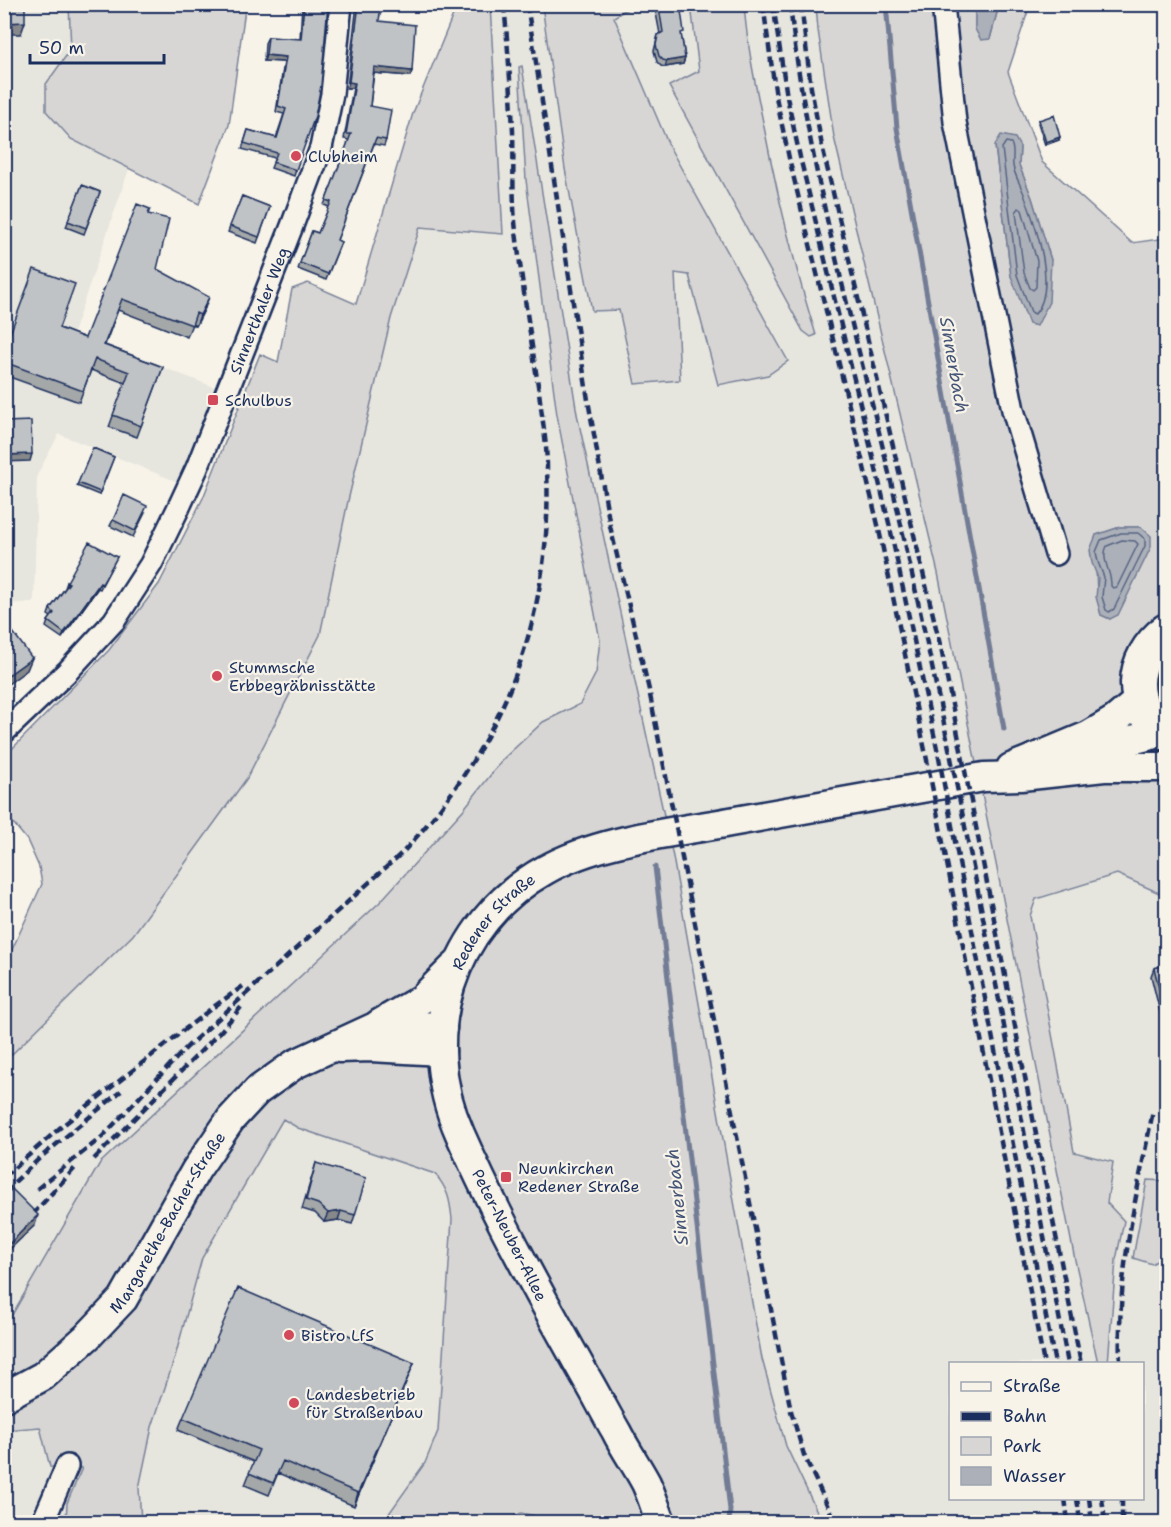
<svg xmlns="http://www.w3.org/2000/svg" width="1171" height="1527" viewBox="0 0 1171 1527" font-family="'Shantell Sans',sans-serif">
<rect width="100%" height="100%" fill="#f7f3e8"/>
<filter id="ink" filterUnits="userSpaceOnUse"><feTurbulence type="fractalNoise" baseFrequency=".0167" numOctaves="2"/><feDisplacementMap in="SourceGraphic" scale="12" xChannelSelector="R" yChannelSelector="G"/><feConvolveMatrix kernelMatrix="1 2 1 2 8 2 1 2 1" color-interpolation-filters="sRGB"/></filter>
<g filter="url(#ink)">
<path fill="#e6e5de" d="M5,5H69L71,49L46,84L71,139L129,169L73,333L214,387L178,482L59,434L37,475L34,602L5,604Z
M490,5H542L565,169L592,311L619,309L635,384L680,380L675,273L689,274L719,385L768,375L787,361L670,148L614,16L633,5H691L699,71L669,86L803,331L811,337L816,335L801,287L772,168L747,39L744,5H816L818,30L834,137L938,573L1075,1260L1098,1363L950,1364V1498H1142V1364L1108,1363L1116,1260L1124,1221L1107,1204L1074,1152L1030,916L1036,899L1117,874L1166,896V1181H1147L1152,1264L1166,1255V1469L1158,1498L1157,1522H822L786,1446L762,1359L673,857L577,414L522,66L519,68L526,180L600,640L596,673L580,704L543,722L504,758L463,810L379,903L100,1163L5,1327V1061L134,935L247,778L320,635L348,501L391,318L420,227L503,234Z
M283,1119L298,1128L435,1174L444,1185L450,1197L452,1219L438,1431L425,1463L383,1522H141L139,1488L152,1427L175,1357L202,1258Z
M40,1427L82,1468L67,1502L66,1522H5L4,1430Z"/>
<path fill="#d7d6d4" stroke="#798299" stroke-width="1.5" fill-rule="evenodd" d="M224,4L245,9L229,125L199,204L71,139L46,111V84L71,49L69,5Z
M457,5H490L503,234L420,227L391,318L348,501L320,635L247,778L133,935L5,1061V965L42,884L39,867L27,840L5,813V756L109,650L159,584L203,498L260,354L278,362L292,289L308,283L356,304L413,113Z
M542,5H633L614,17L670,148L788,361L768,375L718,385L689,275L675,273L680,380L635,384L619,310L592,311L565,169Z
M691,5H744C747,44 755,83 763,122C777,194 794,265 816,335L811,337L803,331L669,86L699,71Z
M816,5H975V29L990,39L999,5H1030L1008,72L1042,162L1132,243L1166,238V896L1117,874L1036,899L1030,916L1074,1152L1113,1162L1107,1203L1124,1221L1116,1260L1108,1363H1098L1075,1260L938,573L834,137L818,30ZM1001,136L1020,147L1019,165L1032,198L1051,260L1011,276L995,146ZM1120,527H1141L1110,619L1101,615C1094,589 1097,562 1096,535Z
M522,66L577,414L673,857L762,1359L786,1446L822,1522H554L549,1519L521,1513L504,1522H383L425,1463L438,1431L452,1219C450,1200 448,1189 435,1174L298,1128L283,1119L202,1258L175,1357L152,1427L139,1488L141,1522H66L67,1503L82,1468L50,1467L40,1427L5,1430V1327L100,1163L379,903L463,810L504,758L543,722L580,704L596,673L600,640L557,415L526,180L519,67Z
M1147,1180L1166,1181V1255L1152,1264L1133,1258Z"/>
<path fill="#acb0b9" stroke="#727c95" stroke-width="1.5" d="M975,5H999L990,39L981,40L975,29Z
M1001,135L1015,138L1020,147L1019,165L1032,198L1051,260L1049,302L1037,326L1029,324L1011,276L995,145Z
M1120,527H1141L1151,536V547L1118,615L1110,619L1101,615L1096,597L1098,578L1092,563L1090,550L1096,535Z"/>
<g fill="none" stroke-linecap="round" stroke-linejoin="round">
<path stroke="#556382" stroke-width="1.5" d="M1006,142L1011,143C1015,151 1012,158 1013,166C1015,177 1022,187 1025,197C1036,226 1058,288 1035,314L1031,312L1017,275L1002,148Z
M1019,208L1022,210L1037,261L1036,287L1033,290L1030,288L1024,273L1016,212Z
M1121,533H1138L1145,539V546L1114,609L1109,612L1106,610L1102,597L1104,577L1098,562L1096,552L1101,540Z
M1122,540L1135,541L1138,544L1117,587L1113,588L1111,586C1112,572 1100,559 1107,546Z"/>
<path stroke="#727c95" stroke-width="5" d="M886,4L897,128L1004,729
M655,867L730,1510L729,1522"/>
<defs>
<g id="street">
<path d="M943,4L955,122L1013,410L1056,554"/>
<path id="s1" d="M4,732L67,672L114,621L151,564L178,509L197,468L292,226L321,148L332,94L341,4"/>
<path d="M43,1522L67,1466"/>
</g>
<g id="secondary">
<path d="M1079,753L1164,732"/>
<path d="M1011,768L1088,736L1115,720L1140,699"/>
<path d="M379,1024L422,999L454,967"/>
<path d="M339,1048L371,1047L441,1051"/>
<path id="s2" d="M4,1397L43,1376L87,1337L123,1299L196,1170L231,1119L257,1091L295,1064L373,1028L392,1023L442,1028"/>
<path id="s3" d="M661,1522C656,1510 652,1496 646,1483C637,1466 625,1449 616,1431C606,1414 597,1396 587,1379C542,1299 497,1218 460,1134C416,1036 450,923 545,870C598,840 670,833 730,822C814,807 899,792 984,777L1021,776L1104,767H1166"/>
</g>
<path id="primary" d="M1166,631C1130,658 1126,707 1166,733"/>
</defs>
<use href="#street" stroke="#1b2f5e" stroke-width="26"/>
<use href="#secondary" stroke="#1b2f5e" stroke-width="33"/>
<use href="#primary" stroke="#1b2f5e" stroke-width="38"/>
<use href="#street" stroke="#f7f3e8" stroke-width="21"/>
<use href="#secondary" stroke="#f7f3e8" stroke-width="28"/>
<use href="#primary" stroke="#f7f3e8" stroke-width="33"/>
<path stroke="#1b2f5e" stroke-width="4.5" stroke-dasharray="9 4.5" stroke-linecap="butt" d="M527,4L588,400L610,526L649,690L791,1411L804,1455L835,1522
M763,4L776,97L789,158L878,525L927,760L1044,1364
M773,4L787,97L800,157L889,523L939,758L1055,1364
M790,4C809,187 866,364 905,543C966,815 1016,1090 1068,1364
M801,4L811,88L822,146L942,653L1081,1364
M94,1159L221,1031L242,1006
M4,1177L62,1126L212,1008L246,984
M37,1189L102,1137L187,1047L403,852C504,743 553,619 547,469C547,443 542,418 539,392C531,338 522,285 516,231C512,198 514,164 513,131C511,89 508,47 504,4
M4,1192L41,1157L121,1091
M32,1215L75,1168
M1120,1364C1117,1274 1136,1198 1153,1111
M1065,1498L1068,1522
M1077,1498L1080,1522
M1089,1498L1092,1522
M1102,1498L1105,1522
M1122,1498V1522"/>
</g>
<path fill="#a5a8a9" stroke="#1b2f5e" stroke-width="1.5" d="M302,4H328L296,170L294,176L271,168L275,158L242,149L248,130L276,138L284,114L276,112L284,62L264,61L265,43L268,37L300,39Z
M357,4H381L379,21L412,71L410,76L374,73L370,106L386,140L384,146L374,144L337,240L341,242L326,280L298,269L312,231L318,233L329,207L324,205L349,140L344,139L353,88H347Z
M659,7L682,39L685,58L683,64L665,67L661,66L657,62L654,51L658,35L660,34L656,13Z
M1039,120L1059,140L1045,145L1038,123Z
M82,185L100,192L84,234L66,227Z
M242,196L270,207L257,243L228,232Z
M148,214L157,269L205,308L196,326L192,324L187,337L118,310L105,345L163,367L137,437L109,427L125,383L91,370L79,402L4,375V350L59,328L85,338Z
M93,448L114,457L99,495L77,486Z
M145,513L133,537L110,526L113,520Z
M117,557L100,589L98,588L62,638L46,627L48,621L51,617L48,615L50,609L65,588L67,582Z
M1167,965V1010L1160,1012L1151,976L1154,968Z
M316,1163L355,1215L352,1224L338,1220L324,1222L315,1213L302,1209Z
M414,1363L354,1506L278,1473L269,1495L245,1485L254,1462L178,1430L183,1418Z"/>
<path fill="#86888a" stroke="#1b2f5e" stroke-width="1.5" d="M25,22L21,34H4V23Z
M266,55L286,57L284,62L264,61Z
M685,58L683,64L665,67L667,61Z
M374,67L412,71L410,76L372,73Z
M349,82L355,83L353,88H347Z
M1060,137L1059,140L1045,145L1046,142Z
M209,297L205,308L196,326L200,315Z
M32,454L30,461L4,462V455Z
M100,583L98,588L62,638L64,633Z
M32,658L27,670L4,687V678Z
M1167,1003V1010L1160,1012L1163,1004Z
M341,1211L338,1220L324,1222L328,1213Z
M38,1215L35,1225L4,1255V1249Z
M414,1363L409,1375L354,1506L358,1493Z"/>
<path fill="#c0c3c5" stroke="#1b2f5e" stroke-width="1.5" d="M4,4H25V22L4,23Z
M304,4H328L321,86L315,116L296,170L273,162L277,153L244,143L248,130L277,138L286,109L278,106L286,57L266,55L268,37L301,39Z
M359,4H381L379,21L415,25L412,71L374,67L370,106L391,110L386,140L376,138L337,240L341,242L328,274L300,263L312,231L318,233L331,202L326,200L351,134H346L355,83L349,82Z
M676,4H680L684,32L681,33L685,58L667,61L663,60L659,56L656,45L658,35L663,32L659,7Z
M1054,115L1060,137L1046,142L1039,120Z
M82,185L100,192L86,228L68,221Z
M242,196L270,207L259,237L230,226Z
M137,204L150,209L148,214L169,219L157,269L209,297L200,315L196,313L192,325L122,299L104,345L163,367L141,426L113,415L129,372L95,359L83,391L4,362V350L34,269L75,284L59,328L85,338Z
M31,421L32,454L4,455V422Z
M93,448L114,457L100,492L78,483Z
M124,495L147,506L135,531L113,520Z
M89,542L117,557L102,584L100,583L64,633L48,621L54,613L50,609L69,583L67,582Z
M10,628L32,658L4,678V632Z
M1167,965V1003L1163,1004L1154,968Z
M4,1110L8,1115L4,1117Z
M316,1163L366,1178L355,1215L341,1211L328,1213L318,1204L306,1200Z
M12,1189L38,1215L4,1249V1196Z
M238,1288L414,1363L358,1493L283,1461L273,1483L249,1473L259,1450L183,1418Z"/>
</g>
<g fill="#d1495b" stroke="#f7f3e8" stroke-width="2">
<circle cx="296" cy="156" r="6"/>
<rect x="207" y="394" width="12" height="12" rx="3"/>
<circle cx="217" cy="676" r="6"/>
<rect x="500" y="1171" width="12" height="12" rx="3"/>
<circle cx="289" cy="1335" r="6"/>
<circle cx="294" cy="1403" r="6"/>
</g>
<g text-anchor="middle" stroke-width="4.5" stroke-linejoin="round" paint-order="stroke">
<g font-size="16" fill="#1b2f5e" stroke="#f7f3e8" text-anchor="start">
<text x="308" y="162">Clubheim</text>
<text x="225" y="406">Schulbus</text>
<text x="229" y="673">Stummsche<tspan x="229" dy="18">Erbbegräbnisstätte</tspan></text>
<text x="518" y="1174">Neunkirchen<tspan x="518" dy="18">Redener Straße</tspan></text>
<text x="301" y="1341">Bistro LfS</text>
<text x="306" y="1400">Landesbetrieb<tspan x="306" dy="18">für Straßenbau</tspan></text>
</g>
<g font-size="16" fill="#1b2f5e" stroke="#f7f3e8">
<text dy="6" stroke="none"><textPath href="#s1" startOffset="500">Sinnerthaler Weg</textPath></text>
<text dy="6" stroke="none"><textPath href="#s3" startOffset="668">Redener Straße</textPath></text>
<text dy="6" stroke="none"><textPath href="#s2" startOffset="244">Margarethe-Bacher-Straße</textPath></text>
<text transform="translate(510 1235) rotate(63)" y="6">Peter-Neuber-Allee</text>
</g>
<g font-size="18" font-style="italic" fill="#465679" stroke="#f7f3e8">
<text transform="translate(954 365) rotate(80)" y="6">Sinnerbach</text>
<text transform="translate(677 1197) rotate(-96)" y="6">Sinnerbach</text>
</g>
</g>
<rect width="1171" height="1527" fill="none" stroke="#f7f3e8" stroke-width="24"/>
<rect x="12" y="12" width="1147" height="1503" fill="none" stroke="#1b2f5e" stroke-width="2" filter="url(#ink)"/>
<rect x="949" y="1362" width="195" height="138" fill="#f7f3e8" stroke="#9fa5b1" stroke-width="1.5"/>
<rect x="961" y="1382" width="30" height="9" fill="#f7f3e8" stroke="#9fa5b1" stroke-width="1.5"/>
<text x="1003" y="1392" font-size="18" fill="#1b2f5e">Straße</text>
<rect x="961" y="1412" width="30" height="9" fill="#1b2f5e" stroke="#9fa5b1" stroke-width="1.5"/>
<text x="1003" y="1422" font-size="18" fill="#1b2f5e">Bahn</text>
<rect x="961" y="1437" width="30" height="18" fill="#d7d6d4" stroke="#9fa5b1" stroke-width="1.5"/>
<text x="1003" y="1452" font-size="18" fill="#1b2f5e">Park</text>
<rect x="961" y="1467" width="30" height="18" fill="#acb0b9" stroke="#9fa5b1" stroke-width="1.5"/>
<text x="1003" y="1482" font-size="18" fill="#1b2f5e">Wasser</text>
<path d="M30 54v9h134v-9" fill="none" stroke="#1b2f5e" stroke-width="3"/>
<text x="39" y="54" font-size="18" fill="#1b2f5e" stroke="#f7f3e8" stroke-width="4.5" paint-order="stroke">50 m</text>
</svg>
